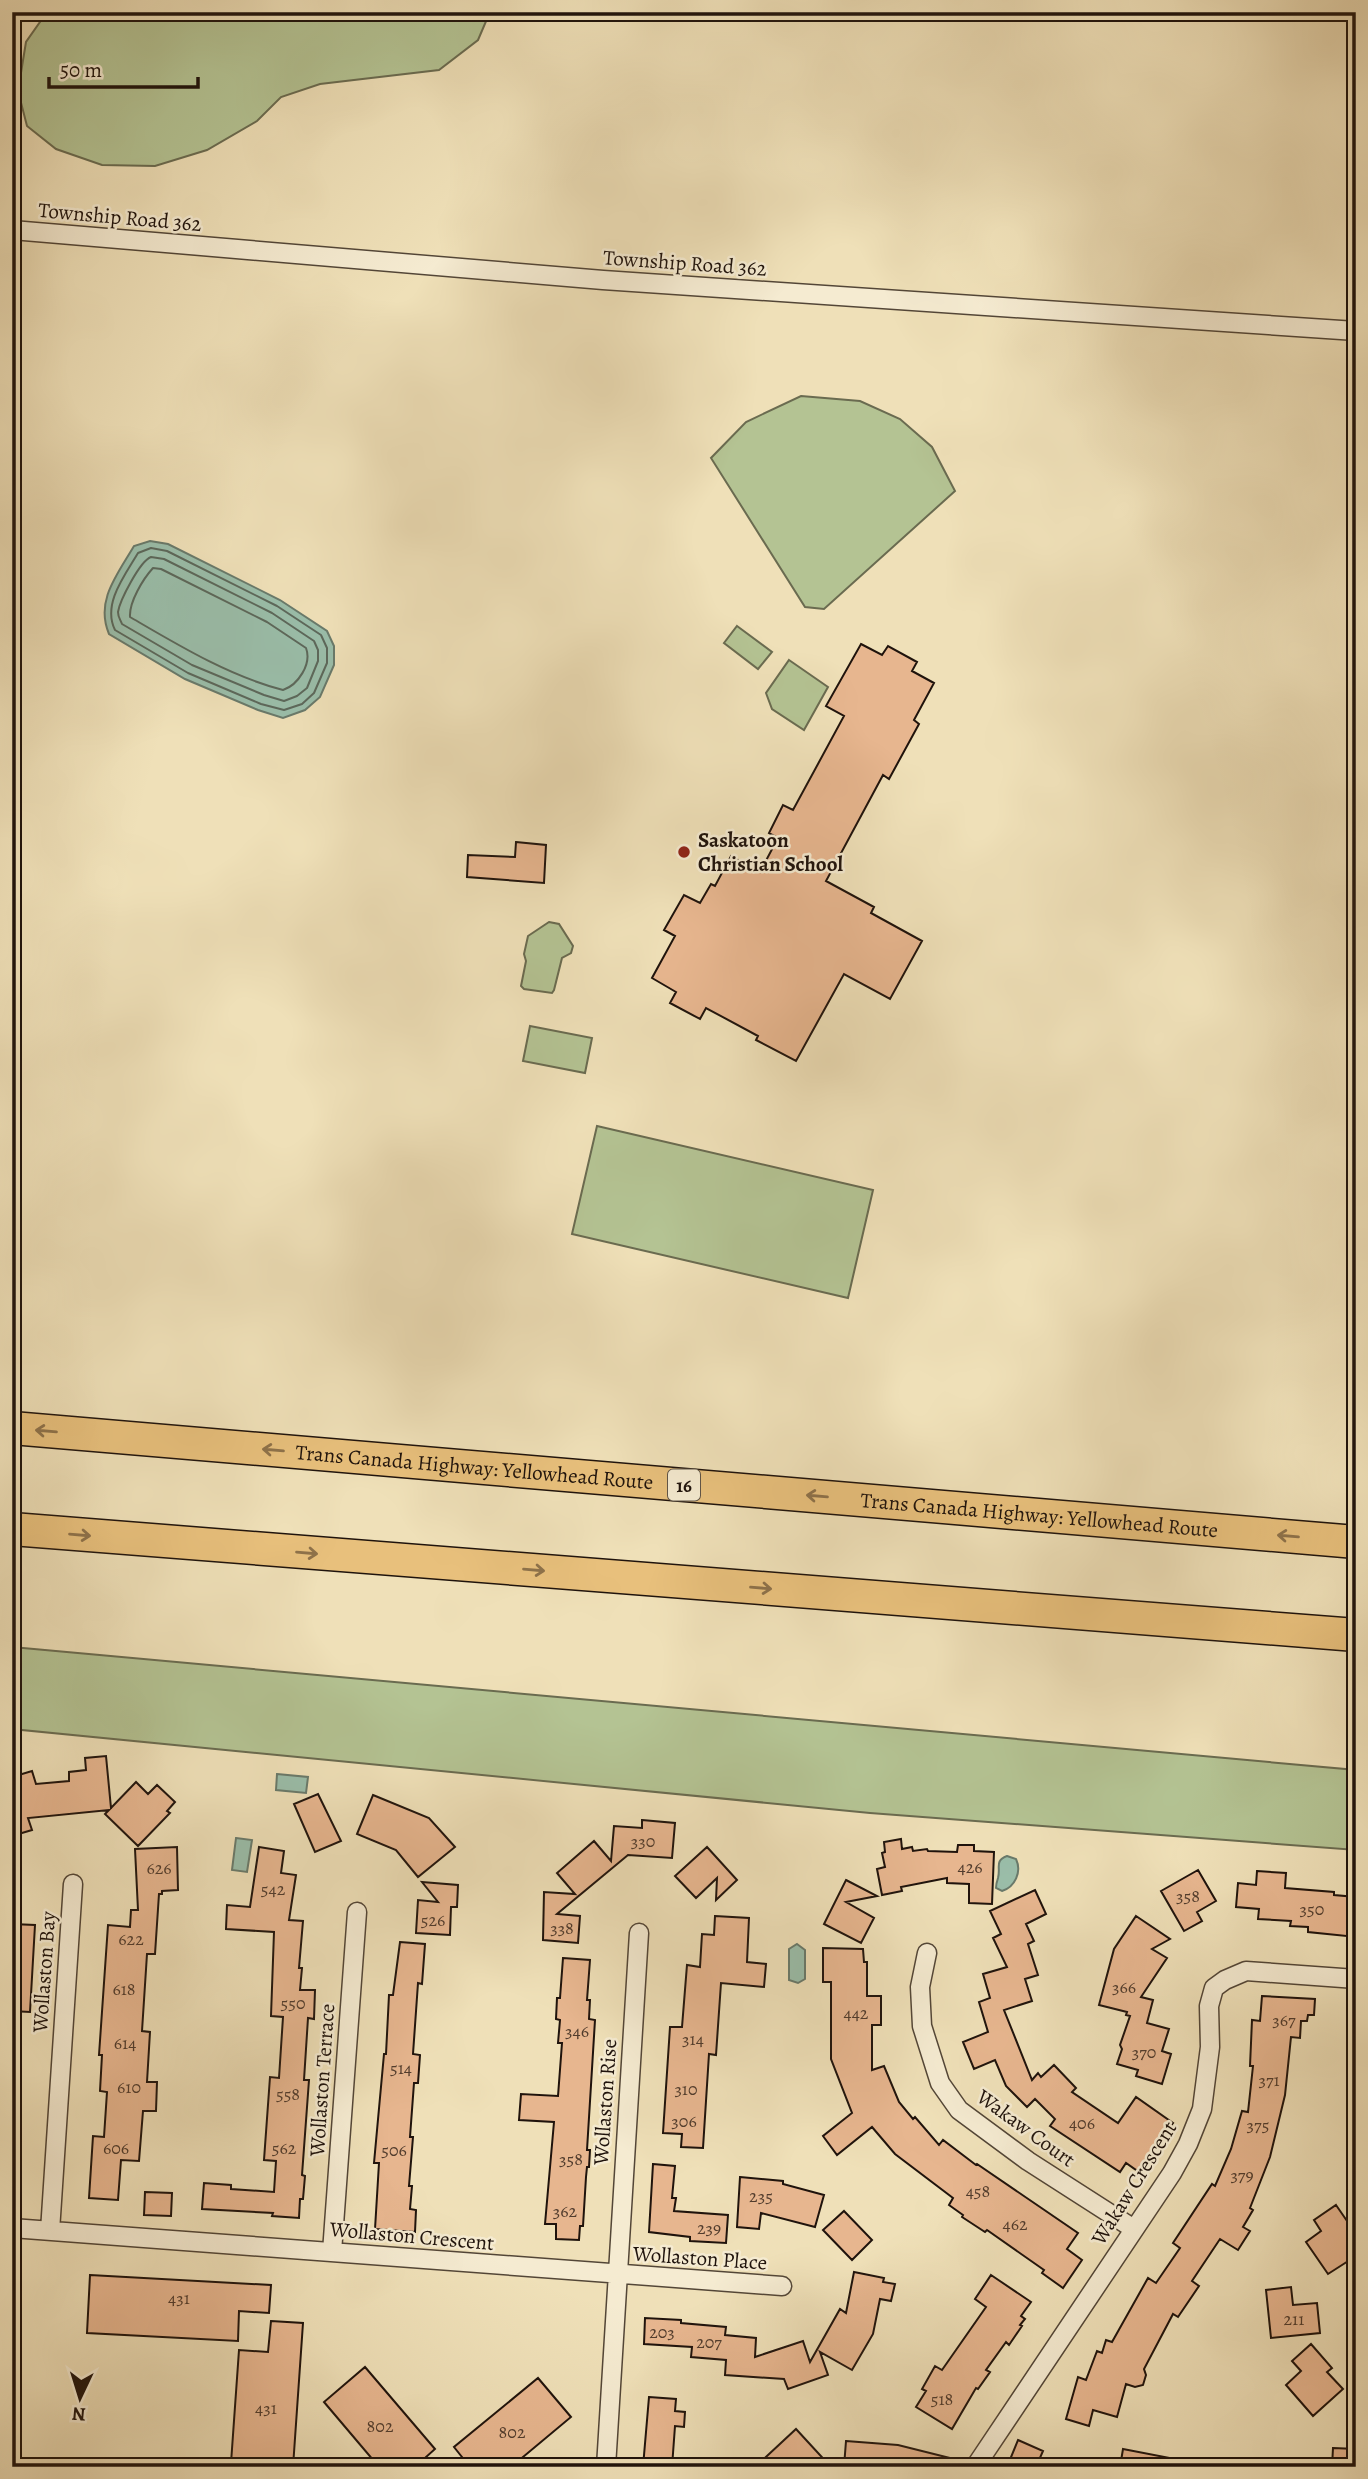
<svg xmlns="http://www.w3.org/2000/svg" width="1368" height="2479" viewBox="0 0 1368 2479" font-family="Alegreya,serif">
<rect width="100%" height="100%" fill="#efe0b8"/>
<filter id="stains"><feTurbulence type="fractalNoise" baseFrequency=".00286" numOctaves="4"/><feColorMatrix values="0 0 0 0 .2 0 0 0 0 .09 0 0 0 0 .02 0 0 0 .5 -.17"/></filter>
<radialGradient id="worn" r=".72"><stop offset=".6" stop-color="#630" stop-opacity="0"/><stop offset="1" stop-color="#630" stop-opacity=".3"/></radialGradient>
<path fill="#b4c393" stroke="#6a6b50" stroke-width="2" d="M47,12H490L478,40L439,70L320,84L281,97L257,121L207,150L155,166L102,165L56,149L27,126L18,91L26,42Z
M801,396L860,401L900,419L932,447L955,491L824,609L805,607L711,458L746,422Z
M737,626L772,652L758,669L724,643Z
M789,660L828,687L804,730L772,709L766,693Z
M549,922L559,924L573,946L571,953L562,958L554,990L552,993L524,989L521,986L526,961L524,954L528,936Z
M530,1026L592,1038L585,1073L523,1061Z
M597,1126L873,1190L848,1298L572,1234Z
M12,1647L1356,1770V1850L870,1813L12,1729Z"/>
<path fill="#9abeaa" stroke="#697a6b" stroke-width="2" d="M150,541L168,544L280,600L327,631L334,646V665L320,697L305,710L283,718L258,710L185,679L109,634C95,601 117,575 134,546Z
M277,1774L308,1777L306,1793L276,1790Z
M236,1838L252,1840L247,1872L232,1870Z
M1007,1856L1016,1859C1022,1872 1015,1887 1002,1891L996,1888C996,1884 997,1881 998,1878C1001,1867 994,1861 1007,1856Z
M797,1944L805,1950V1979L798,1983L789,1980V1949Z"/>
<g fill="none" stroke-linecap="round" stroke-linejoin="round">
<path stroke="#5c685b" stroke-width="2" d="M151,548L167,551L277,606L321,635L327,648V663L314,693L302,704L284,710L261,704L188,673L115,630C102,604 125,575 138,553Z
M151,557L164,559L272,613L314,641L318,650V661L307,688L297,696L284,701L264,695L192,665L122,624C120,619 118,617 118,612C120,600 140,561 151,557Z
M153,568L161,569L267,622L306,648C312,664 298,685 283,690C229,676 178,645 130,617C129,602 143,579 153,568Z"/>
</g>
<path fill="#e7b68f" stroke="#1f130c" stroke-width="2" d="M861,644L882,655L888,646L917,662L912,671L934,683L914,720L919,724L889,779L883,775L826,881L874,907L871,913L922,941L890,999L844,974L796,1061L756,1040L758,1036L706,1008L700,1019L670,1003L676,992L652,978L675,936L664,930L684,895L700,903L711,884L715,886L731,856L760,872L778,838L769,833L783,805L793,810L844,716L826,706Z
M516,842L546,845L544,883L467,877L468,855L515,857Z
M106,1756L111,1808L136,1782L148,1794L157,1785L175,1802L167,1811L170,1813L138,1846L105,1814L109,1810L28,1818L32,1830L12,1836V1777L32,1771L36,1784L69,1781V1772L86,1770L85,1758Z
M318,1794L341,1841L315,1852L294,1804Z
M373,1795L429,1818L455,1847L418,1877L396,1850L357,1834Z
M642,1820L675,1823L672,1858L628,1855L557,1914L580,1916L578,1943L543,1940L544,1892L575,1894L557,1873L594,1841L611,1861L614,1826L642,1828Z
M901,1839L902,1849L912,1847L913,1851L927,1849L928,1851L957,1852L958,1845H974V1851L994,1852L992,1904L969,1903V1884L947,1883V1878L901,1887L902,1891L882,1895L877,1869L885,1867L882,1853L885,1852L884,1842Z
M177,1847L178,1890L162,1891V1894H159L155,1954H147L142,2031L150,2032L147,2082H157L156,2111H143L139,2161L121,2160L118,2200L89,2198L93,2136L104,2137L107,2092L100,2091L102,2055H99L108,1925L130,1927L131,1910H138L135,1849Z
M259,1847L284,1851L281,1873L296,1875L289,1920L303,1921L299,1968H302L300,1990H315L314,2019L308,2018L304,2080H309L302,2175L305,2176L303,2199H300L299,2218L272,2216L273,2213L202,2209L204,2183L231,2185V2189L274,2192L276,2161L264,2160L270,2077L279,2078L283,2017L271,2016L274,1932L226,1929L227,1905L250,1907Z
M707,1847L737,1880L716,1900L717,1878L696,1898L675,1876Z
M1198,1870L1216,1901L1197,1912L1202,1921L1184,1931L1161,1891Z
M1257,1871L1286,1873L1285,1888L1334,1892V1895L1356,1897V1937L1308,1932V1927L1290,1926L1291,1921L1258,1919L1259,1909L1236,1907L1238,1883L1256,1885Z
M846,1880L877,1896L846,1902L874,1918L861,1943L824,1924Z
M422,1882L458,1885L457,1907H451L450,1935L416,1933L418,1900L438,1902Z
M1035,1890L1046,1914L1026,1924L1034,1941L1028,1944L1038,1975L1025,1979L1032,2001L1004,2010L1032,2080L1038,2073L1041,2077L1054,2065L1076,2088L1072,2092L1118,2123L1136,2097L1173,2123L1139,2172L1126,2163L1120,2172L1050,2126L1055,2119L1035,2099L1027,2107L1006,2086L995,2060L974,2069L963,2042L988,2032L979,2002L990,1998L983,1974L1007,1967L993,1938L1001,1934L990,1911Z
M715,1916L749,1918L747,1962L766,1964L764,1987L721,1983L716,2055L709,2054L703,2148L681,2147L682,2134L663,2133L670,2027H682L687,1965L700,1967L702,1934L714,1935Z
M1136,1916L1170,1939L1152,1949L1167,1958L1141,1997L1153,2000L1147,2023L1169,2029L1162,2051L1171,2054L1162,2084L1136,2076L1138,2070L1117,2064L1122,2049L1120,2045L1130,2016L1126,2015L1127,2012L1099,2005L1114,1949Z
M12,1924L35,1925L30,2012L12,2011Z
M400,1942L425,1944L422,1984L418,1983L413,2054L420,2055L418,2083H414L410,2137H413L409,2186H412L410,2209L416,2210L415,2232L375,2229L379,2163H374L384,2054H386L389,1995H393Z
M823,1948L863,1949L864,1962H867V1996H881V2025H872V2070L884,2066L899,2102L913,2119L915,2117L939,2145L943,2140L976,2165L977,2164L1078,2233L1067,2249L1082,2260L1063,2288L1042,2273L1044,2270L987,2230L985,2232L962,2217L963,2215L949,2205L953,2198L895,2154L872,2127L837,2155L823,2136L852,2113L831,2059V1982H823Z
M563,1958L590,1960L587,2000H590L589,2019L595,2020L587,2150H590L589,2167H587L586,2177L583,2226H580L579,2240L556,2239V2224H545L554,2122L519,2120L521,2094L558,2096L562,2043H558L560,2020L556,2019L557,1998H560Z
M1262,1996L1315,1999L1314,2015H1308L1307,2021H1301L1300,2038L1291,2037L1285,2095L1270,2157L1250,2208L1253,2210L1243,2227L1250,2231L1238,2250L1220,2239L1192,2281L1199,2286L1178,2317L1173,2314L1144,2369L1146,2375L1143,2385L1135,2387L1126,2384L1117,2417L1093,2410L1089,2426L1066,2419L1078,2377L1086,2380L1097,2351L1102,2353L1106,2340L1112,2342L1148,2278L1156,2283L1180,2248L1173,2243L1212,2184L1215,2186L1231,2149L1242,2111L1248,2112L1253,2066H1250L1252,2020L1260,2021Z
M653,2164L675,2166L672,2198H676L674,2211L728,2215L726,2243L690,2241V2237L649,2232Z
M740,2177L783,2181V2184L824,2195L815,2227L761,2213L759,2229L737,2227Z
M145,2192L172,2193L171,2216L144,2215Z
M1336,2205L1356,2234V2256L1328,2274L1306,2242L1321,2231L1314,2220Z
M844,2211L872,2240L852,2260L823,2230Z
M854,2272L884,2278L883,2282L895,2284L891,2301L880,2299L873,2334L852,2370L820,2352L828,2375L788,2389L784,2379L725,2375L726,2360L691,2357L692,2347L644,2344L645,2318L681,2320V2323L726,2327L725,2335L756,2338L755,2357L803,2341L810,2362L840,2309L846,2313Z
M90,2275L271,2285L269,2313L239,2311L238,2341L87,2333Z
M991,2275L1031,2302L1021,2316L1025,2319L1020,2325L1022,2326L1009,2345L1006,2342L986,2370L990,2372L978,2389L976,2388L952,2429L916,2407L926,2391L922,2389L935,2366L942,2370L986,2307L975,2299Z
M1291,2287L1293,2305L1317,2303L1320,2333L1271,2338L1266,2290Z
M271,2321L303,2323L293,2467L231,2463L239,2350L268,2352Z
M1311,2344L1332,2368L1327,2372L1343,2389L1313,2416L1286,2385L1301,2371L1292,2361Z
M365,2367L435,2449L415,2467H379L324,2402Z
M538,2378L571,2417L511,2467H470L454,2447Z
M649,2397L676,2399L675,2411L685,2412L684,2427L675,2426L672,2467H643Z
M796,2429L831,2467H755Z
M1018,2440L1043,2451L1036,2467H1019L1009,2462Z
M846,2441L898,2445L962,2461L961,2467H844Z
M1333,2448L1356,2449V2467H1332Z
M1123,2449L1175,2459L1174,2467H1120Z"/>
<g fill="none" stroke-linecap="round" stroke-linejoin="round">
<defs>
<path id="minor" d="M12,230L603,280L1356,331
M927,1953L920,1987L922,2026L940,2083L959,2110L1028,2161L1134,2229
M12,2228L782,2286
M50,2231L73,1884
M332,2252L357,1912
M606,2467L639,1933
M975,2467L1172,2173L1188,2144L1202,2109L1210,2047L1209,2006L1214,1988L1225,1980L1246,1971L1356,1979"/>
<g id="motorway">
<path id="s1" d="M12,1428L1356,1542"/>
<path d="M12,1529L1356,1635"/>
</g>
</defs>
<use href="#minor" stroke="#534637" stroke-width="21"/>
<use href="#motorway" stroke="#1f130c" stroke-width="35"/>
<use href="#minor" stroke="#f5ebd1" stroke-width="18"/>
<use href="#motorway" stroke="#e8c07c" stroke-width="32"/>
</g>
<defs><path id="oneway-shaft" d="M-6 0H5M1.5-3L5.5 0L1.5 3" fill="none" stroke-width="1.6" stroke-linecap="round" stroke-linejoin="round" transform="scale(1.75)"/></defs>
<g stroke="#8e724a">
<use href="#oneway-shaft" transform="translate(46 1431) rotate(-175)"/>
<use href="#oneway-shaft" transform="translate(273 1450) rotate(-175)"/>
<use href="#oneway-shaft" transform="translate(817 1496) rotate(-175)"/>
<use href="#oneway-shaft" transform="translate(80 1535) rotate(5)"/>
<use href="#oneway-shaft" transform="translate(1288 1536) rotate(-175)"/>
<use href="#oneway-shaft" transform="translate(307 1553) rotate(5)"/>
<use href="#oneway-shaft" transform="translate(534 1570) rotate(5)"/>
<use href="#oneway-shaft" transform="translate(761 1588) rotate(5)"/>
</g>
<circle fill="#8f2418" stroke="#f5ebd1" stroke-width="2.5" cx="684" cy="852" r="7"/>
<g text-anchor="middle" stroke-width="5" stroke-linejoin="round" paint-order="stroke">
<g font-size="18" fill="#513c2d">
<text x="643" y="1847">330</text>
<text x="970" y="1873">426</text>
<text x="159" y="1874">626</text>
<text x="273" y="1895">542</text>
<text x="1188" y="1902">358</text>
<text x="1312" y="1915">350</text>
<text x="433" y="1926">526</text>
<text x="562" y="1934">338</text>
<text x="131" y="1945">622</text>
<text x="1124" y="1993">366</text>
<text x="124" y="1995">618</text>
<text x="293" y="2009">550</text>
<text x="856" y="2019">442</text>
<text x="1284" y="2026">367</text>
<text x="577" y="2037">346</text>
<text x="693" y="2045">314</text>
<text x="125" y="2049">614</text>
<text x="1144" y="2058">370</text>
<text x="401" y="2074">514</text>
<text x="1269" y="2086">371</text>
<text x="129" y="2093">610</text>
<text x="686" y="2095">310</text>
<text x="288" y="2100">558</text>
<text x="684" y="2127">306</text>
<text x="1082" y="2129">406</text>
<text x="1258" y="2131">375</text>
<text x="116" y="2154">606</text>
<text x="284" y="2154">562</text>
<text x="394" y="2156">506</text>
<text x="571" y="2165">358</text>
<text x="1242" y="2181">379</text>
<text x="978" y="2197">458</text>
<text x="761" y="2202">235</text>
<text x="565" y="2217">362</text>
<text x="1015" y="2230">462</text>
<text x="709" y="2234">239</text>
<text x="179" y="2304">431</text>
<text x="1294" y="2325">211</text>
<text x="662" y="2338">203</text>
<text x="709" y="2348">207</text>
<text x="942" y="2405">518</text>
<text x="266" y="2414">431</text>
<text x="380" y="2432">802</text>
<text x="512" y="2438">802</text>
</g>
<rect fill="#f5ebd1" stroke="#5f5447" stroke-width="2" x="668" y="1469.5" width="32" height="31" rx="5"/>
<g font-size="19" font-weight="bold" fill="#1f130c">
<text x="684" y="1492">16</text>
</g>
<g font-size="21" fill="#1f130c" stroke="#f5ebd1">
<text transform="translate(120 217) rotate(5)" y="7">Township Road 362</text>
<text transform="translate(685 263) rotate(4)" y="7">Township Road 362</text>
<text dy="7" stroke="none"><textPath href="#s1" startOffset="464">Trans Canada Highway: Yellowhead Route</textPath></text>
<text dy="7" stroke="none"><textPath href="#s1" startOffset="1031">Trans Canada Highway: Yellowhead Route</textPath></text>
<text transform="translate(44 1972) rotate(-86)" y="7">Wollaston Bay</text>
<text transform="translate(322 2080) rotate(-86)" y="7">Wollaston Terrace</text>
<text transform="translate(605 2102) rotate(-86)" y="7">Wollaston Rise</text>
<text transform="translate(1026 2128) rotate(36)" y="7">Wakaw Court</text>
<text transform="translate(1134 2183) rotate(-58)" y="7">Wakaw Crescent</text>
<text transform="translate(412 2236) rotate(5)" y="7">Wollaston Crescent</text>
<text transform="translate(700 2258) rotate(4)" y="7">Wollaston Place</text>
</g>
<g font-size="21" font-weight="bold" fill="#1f130c" stroke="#f5ebd1" text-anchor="start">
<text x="698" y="847">Saskatoon<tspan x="698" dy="24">Christian School</tspan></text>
</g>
</g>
<rect width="1368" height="2479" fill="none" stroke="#efe0b8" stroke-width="42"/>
<rect x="14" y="14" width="1340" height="2451" fill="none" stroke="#1f130c" stroke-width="3.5"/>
<rect x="21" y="21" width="1326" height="2437" fill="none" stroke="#1f130c" stroke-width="2"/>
<g transform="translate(80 2398) rotate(184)" stroke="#f5ebd1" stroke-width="5" paint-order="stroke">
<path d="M0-5L12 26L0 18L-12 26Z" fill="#1f130c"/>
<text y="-10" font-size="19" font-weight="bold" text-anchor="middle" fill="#1f130c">N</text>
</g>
<path d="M49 77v10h149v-10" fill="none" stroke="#1f130c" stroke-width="3.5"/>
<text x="60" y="77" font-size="21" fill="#1f130c" stroke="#f5ebd1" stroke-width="5" paint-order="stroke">50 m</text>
<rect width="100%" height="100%" filter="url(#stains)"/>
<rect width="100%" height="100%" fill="url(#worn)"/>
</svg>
